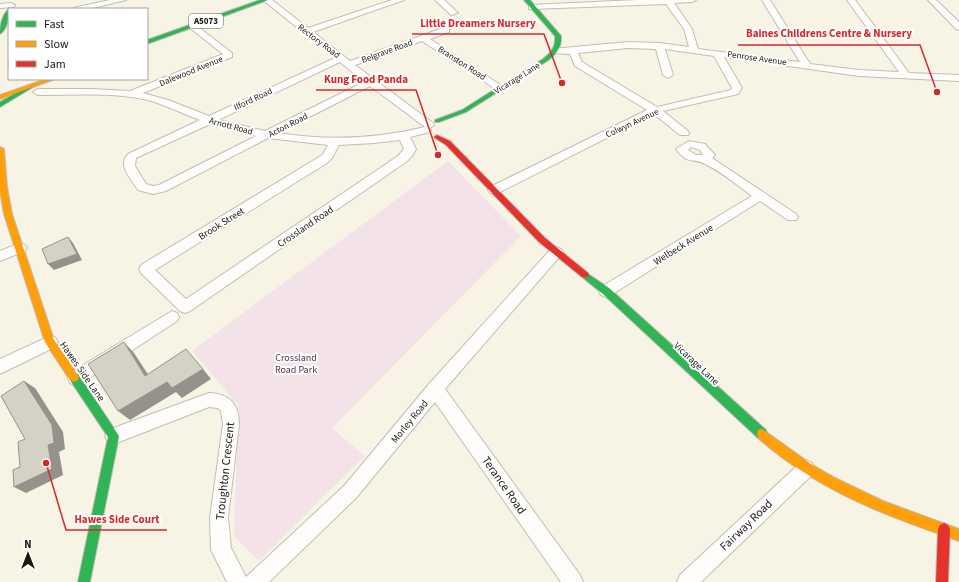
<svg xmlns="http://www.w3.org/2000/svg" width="959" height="582" viewBox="0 0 959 582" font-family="'Source Sans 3',sans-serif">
<rect width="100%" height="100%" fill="#f7f4e6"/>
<path fill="#f3e3e8" d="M448,161L521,236L332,428L365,456L259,561L234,536L238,405L192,351Z"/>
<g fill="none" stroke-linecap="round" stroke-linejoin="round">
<defs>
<path id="street" d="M110,0H126L89,9H73L77,7Z
M263,0H272L308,28L392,0H404L313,32L350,61L443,28H449V32L430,39L505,88L500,91L497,90L422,41L355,65L433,123L434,125L430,128L431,130L430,132L410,137L416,149L412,156L406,162L190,311L185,313L180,311L141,273L139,269L141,265L319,157L323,154L328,145L268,138L166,191L153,194L138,190C131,179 117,165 128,154L200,120C183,114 166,105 148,100C113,92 75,95 38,95L33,92L38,89H92L130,91L223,54L190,28V24L193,23L232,53V57L143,93L168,100L209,116L335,58ZM340,62L364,82L265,131L218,120ZM370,86L425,127C376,139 328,141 278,133ZM210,124L256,136L159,185L153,186L146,184L135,166L136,158ZM400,140L404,149L398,156L186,299L155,270L327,163L332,158L339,145L374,143Z
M435,0H444L458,13L451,15Z
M638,0H696L692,2L674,3L692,29L698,49L800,62L762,0H770L810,64L859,70L899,72L847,0H855L909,73L959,75V81L859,76L724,57L742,88L738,94L663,111L688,131L689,133L688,135H680L654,114L498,193H490L488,190L490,187L647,110L575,66L570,54L552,53V49L628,42L660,43L689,47L684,29L666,4L532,9H529V5ZM628,48L656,49L663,75L668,78L673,75L665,49L714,56L732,88L731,90L657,107L582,62L578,53Z
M928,0H936L959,22V30L956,29Z
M11,3L15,5L14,7L0,8V4Z
M689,141L705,144L715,155L712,158L796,214L798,217L796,220H788L760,201L611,295L606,297L601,295L599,291L601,287L752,196C737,185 722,172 705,164C693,157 688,166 676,149ZM691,147L700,150L703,155H696L688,150Z
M20,243L25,245L27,248L25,251L0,261V251Z
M556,247L561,249L563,252L561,255L445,389L580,575L583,582H561L435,402L356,498L269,582H227L211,550L210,518L223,424L221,411L218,408L209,407L114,444L108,442L105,436L108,430L209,393C230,394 239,404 239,424L228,518L231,548L246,577L344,486L429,384L551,249Z
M172,311L177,313L179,317L177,321L82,383L76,385L70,383L68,378L70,373Z
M50,336L55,337L58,342L55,347L0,374V359Z
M806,460L812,463L815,469L812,475L701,582H677L680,575L800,463Z"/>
<path id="fast" d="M260,0H268L147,44V40Z
M524,0H530L561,36C562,47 556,55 547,61L466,112L439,122H435V120L462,110L543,59C551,53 556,47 555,36Z
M9,9C9,17 7,30 0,34C0,26 2,14 9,9Z
M28,86L33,87L0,107V102Z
M585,272L609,288L766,430L767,434L766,438L762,439L758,438L603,294L582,277L581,275Z
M74,372L78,374L119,436L90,582H78L108,437L70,380L69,377L70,374Z"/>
<path id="slow" d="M46,79H55L0,99V95Z
M0,147L4,149L7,187L12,214L54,340L79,377L78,380L74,382L70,380L45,342L4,214L0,191Z
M762,429L811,464L835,478L883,501L959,529V541C905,522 850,503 802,471C786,461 772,450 758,438L757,434L758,430Z"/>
<path id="jam" d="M437,135L450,141L545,238L588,273L589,275L588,277H582L539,242L446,145L435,138L434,137Z
M944,523L948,525L950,529L948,582H936L938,529L940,525Z"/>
</defs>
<use href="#street" stroke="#c0beb3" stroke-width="2"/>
<use href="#fast" stroke="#c0beb3" stroke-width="2"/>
<use href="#slow" stroke="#c0beb3" stroke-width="2"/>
<use href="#jam" stroke="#c0beb3" stroke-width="2"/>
<use href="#street" fill="#fefdfb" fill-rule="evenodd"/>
<use href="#fast" fill="#30b455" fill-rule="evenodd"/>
<use href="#slow" fill="#ff9f0a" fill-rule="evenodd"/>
<use href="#jam" fill="#e5322d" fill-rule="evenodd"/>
</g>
<path fill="#94928b" d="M68,237L73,243L82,260L54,270L48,264Z
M124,342L134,353L155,385L145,376Z
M203,369L211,379L182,398L176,392L130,420L118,411L167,382Z
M24,381L35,388L63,432L65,449L59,452L63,475L26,493L14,487L48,445Z"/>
<path fill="#d4d1c6" stroke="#94928b" d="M68,237L77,254L48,264L42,249Z
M124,342L145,376L186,349L203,369L172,388L167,382L118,411L88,364Z
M24,381L52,425L54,443L48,445L52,469L14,487L13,470L20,467L18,442L25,439L1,396Z"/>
<g text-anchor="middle" stroke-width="4" stroke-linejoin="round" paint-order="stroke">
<rect fill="#fff" stroke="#5f5d57" stroke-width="1" x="189" y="14" width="34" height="14" rx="3"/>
<g font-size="9" font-weight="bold" fill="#1a180f">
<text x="206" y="24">A5073</text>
</g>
<g font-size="9" fill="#1a180f" stroke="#fff">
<text transform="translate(319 41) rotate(37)" y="3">Rectory Road</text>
<text transform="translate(387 51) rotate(-20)" y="3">Belgrave Road</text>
<text transform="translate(757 58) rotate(8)" y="3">Penrose Avenue</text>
<text transform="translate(462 63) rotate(33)" y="3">Branston Road</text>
<text transform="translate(191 71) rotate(-22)" y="3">Dalewood Avenue</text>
<text transform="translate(517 78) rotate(-32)" y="3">Vicarage Lane</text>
<text transform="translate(253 99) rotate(-25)" y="3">Ilford Road</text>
<text transform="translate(632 123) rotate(-25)" y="3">Colwyn Avenue</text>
<text transform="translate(288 125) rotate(-27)" y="3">Acton Road</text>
<text transform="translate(231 126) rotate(15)" y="3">Arnott Road</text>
</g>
<g font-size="10" fill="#1a180f" stroke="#fff">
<text transform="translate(221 223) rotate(-32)" y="4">Brook Street</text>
<text transform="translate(305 226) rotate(-34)" y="4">Crossland Road</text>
<text transform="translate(683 244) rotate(-32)" y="4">Welbeck Avenue</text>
<text transform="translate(697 363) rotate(43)" y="4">Vicarage Lane</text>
<text transform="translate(83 371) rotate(55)" y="4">Hawes Side Lane</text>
<text transform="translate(409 421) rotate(-51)" y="4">Morley Road</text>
</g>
<g font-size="10" fill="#5a3052" stroke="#fff">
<text x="296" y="361">Crossland<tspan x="296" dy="12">Road Park</tspan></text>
</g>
<g font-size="12" fill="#1a180f" stroke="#fff">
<text transform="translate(225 471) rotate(-84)" y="4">Troughton Crescent</text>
<text transform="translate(504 485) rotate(55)" y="4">Terance Road</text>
<text transform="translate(746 525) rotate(-44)" y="4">Fairway Road</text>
</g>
</g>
<path fill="none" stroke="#d62828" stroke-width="1.5" d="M562 83L544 34H412M937 92L920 45H738M438 155L416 90H316M46 463L66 530H167"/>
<g fill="#d62828" stroke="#fff" stroke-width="1.5">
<circle cx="562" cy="83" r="4"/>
<circle cx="937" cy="92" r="4"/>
<circle cx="438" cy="155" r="4"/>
<circle cx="46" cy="463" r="4"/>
</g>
<g font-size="11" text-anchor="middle" font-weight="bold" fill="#d62828" stroke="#fff" stroke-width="4" stroke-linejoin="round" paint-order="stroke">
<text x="478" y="27">Little Dreamers Nursery</text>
<text x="829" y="37">Baines Childrens Centre &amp; Nursery</text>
<text x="366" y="83">Kung Food Panda</text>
<text x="117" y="523">Hawes Side Court</text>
</g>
<rect x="8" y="8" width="140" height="72" fill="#ffffff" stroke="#a3a39f"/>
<rect x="16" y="21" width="20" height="6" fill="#30b455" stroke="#a3a39f"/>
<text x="44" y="28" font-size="12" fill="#1a180f">Fast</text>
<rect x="16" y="41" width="20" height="6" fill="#ff9f0a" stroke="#a3a39f"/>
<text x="44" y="48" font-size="12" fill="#1a180f">Slow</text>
<rect x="16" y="61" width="20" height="6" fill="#e5322d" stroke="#a3a39f"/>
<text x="44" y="68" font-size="12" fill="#1a180f">Jam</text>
<g transform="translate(28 554)" stroke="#ffffff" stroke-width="3" paint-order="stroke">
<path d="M0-3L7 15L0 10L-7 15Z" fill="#1a180f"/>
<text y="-6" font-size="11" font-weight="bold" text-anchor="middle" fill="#1a180f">N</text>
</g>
</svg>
